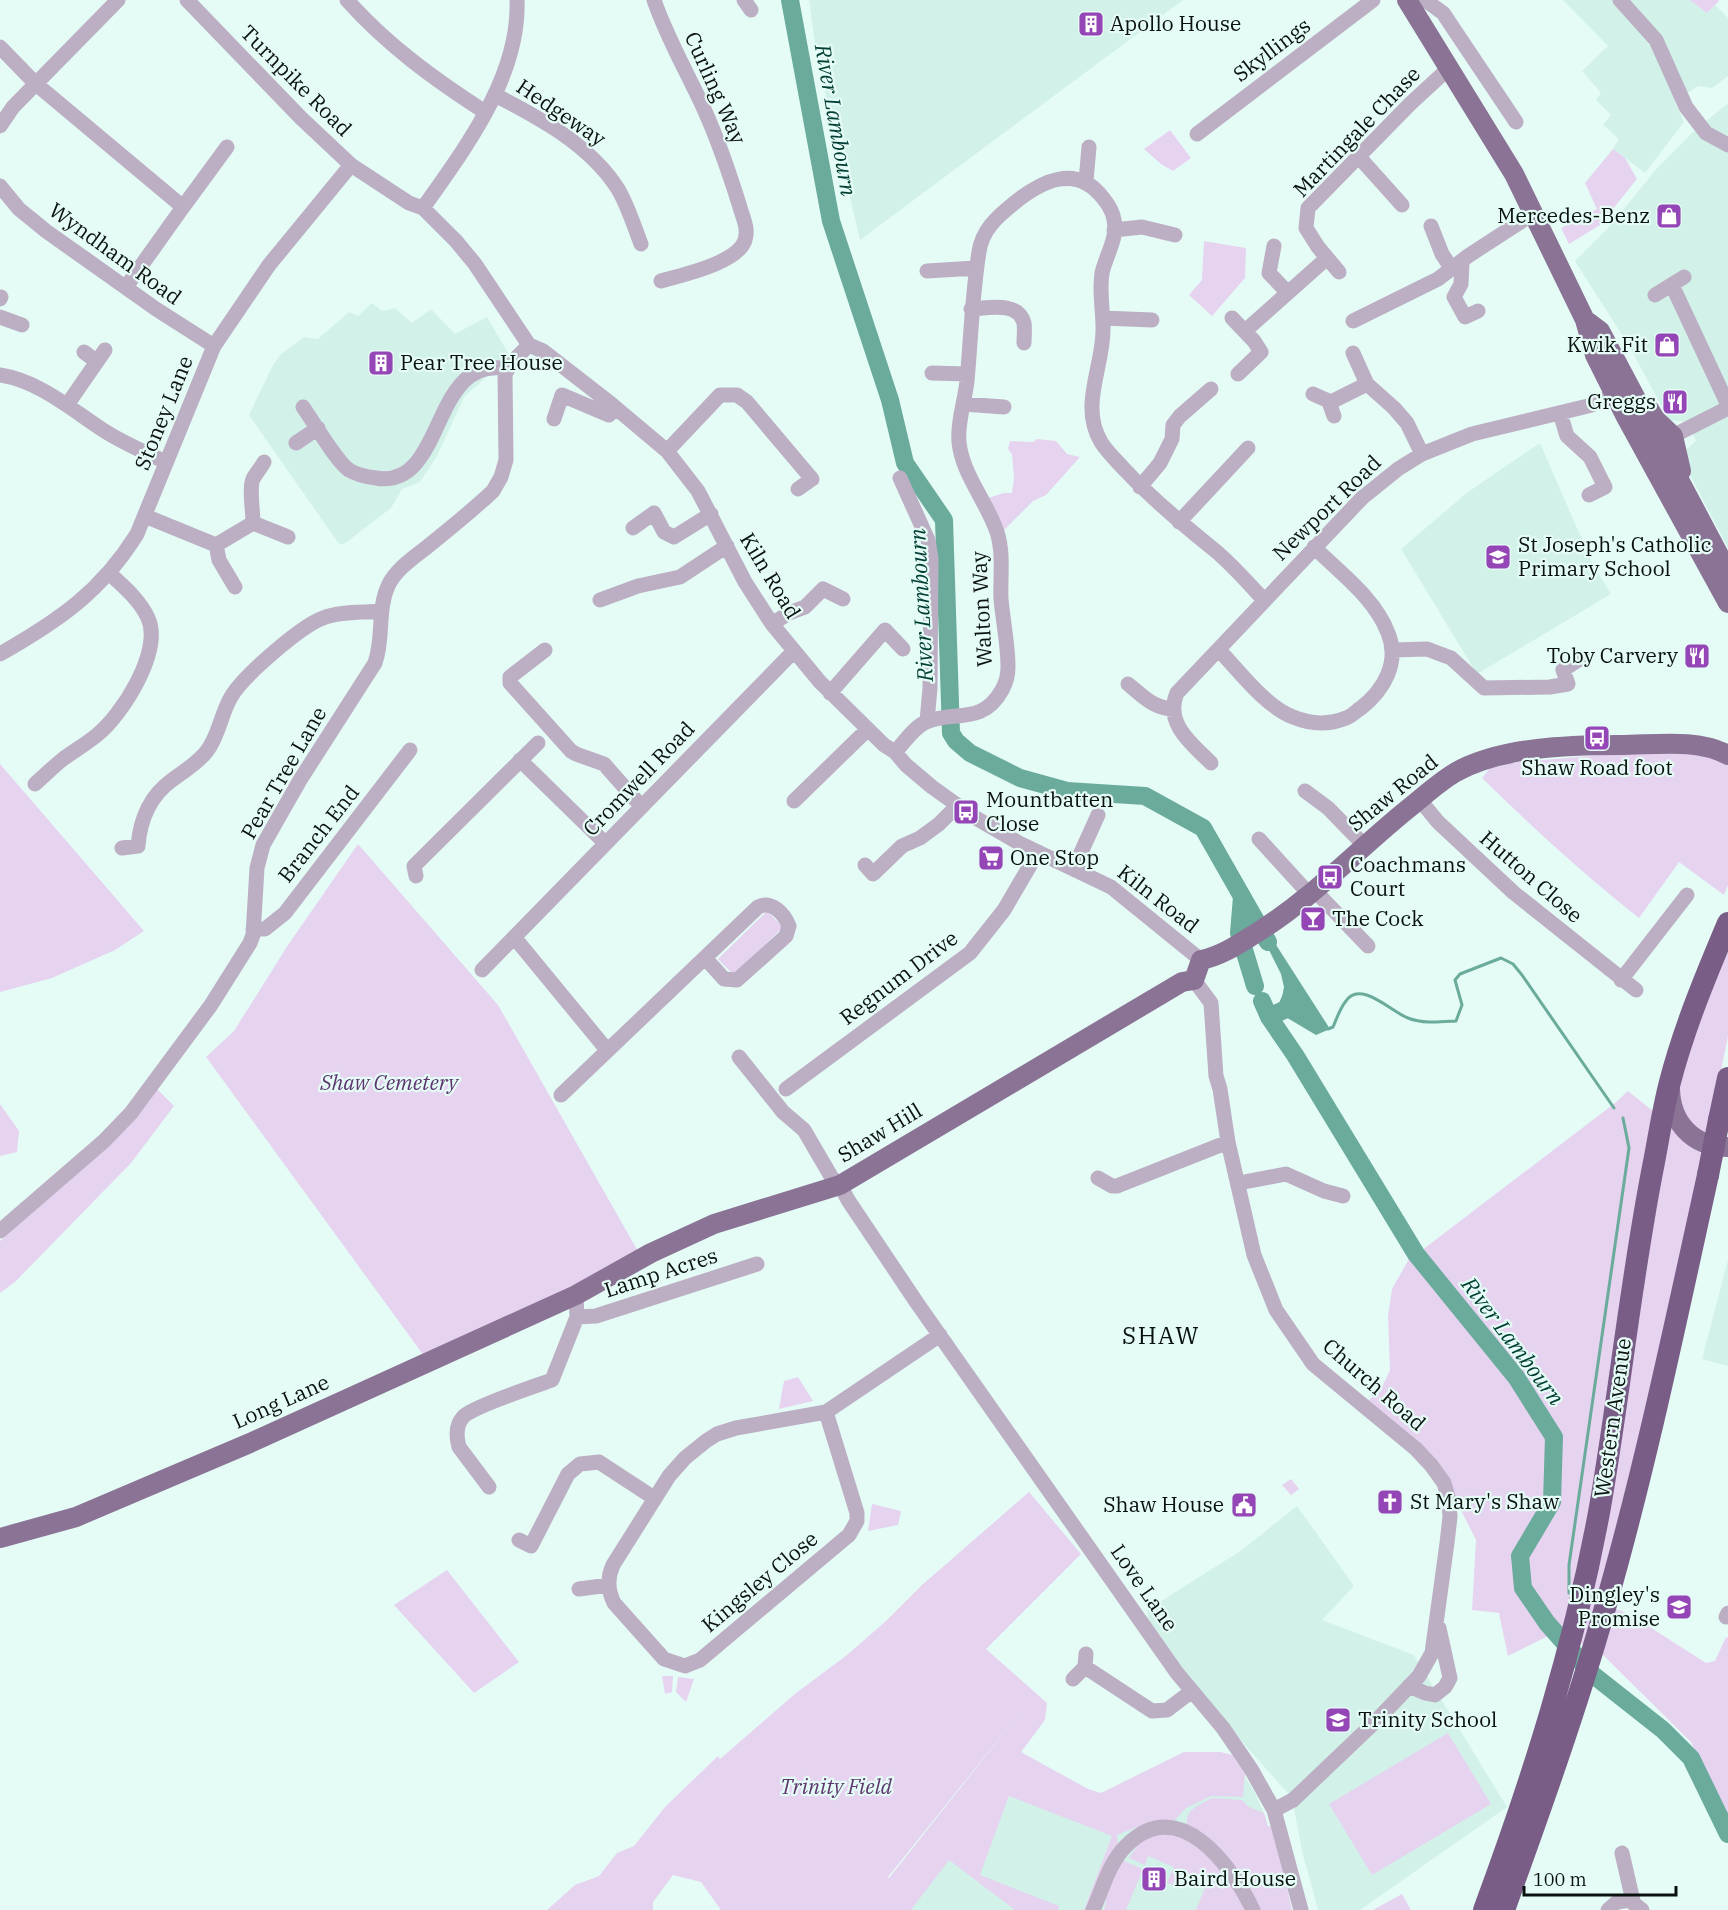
<svg xmlns="http://www.w3.org/2000/svg" width="1728" height="1910" viewBox="0 0 1728 1910" font-family="'IBM Plex Serif',serif">
<rect width="100%" height="100%" fill="#e5fcf6"/>
<path fill="#d2f1e9" d="M809,0H1183L860,240L817,57Z
M1563,0H1690L1707,13L1715,5L1728,18V76L1712,88L1698,86L1675,102L1684,122L1645,173L1613,149L1619,139L1603,125L1611,115L1596,100L1601,93L1582,71L1608,46Z
M1728,103V548L1687,469L1686,450L1696,441L1687,422L1669,420L1629,346L1575,261L1609,227L1658,167L1693,132Z
M372,303L382,311L395,308L412,323L431,309L455,334L487,317L508,353L504,361L464,397L437,456L420,482L402,489L391,508L344,544H339L249,415L273,365L280,355L304,337L318,339L349,312L358,316Z
M1540,443L1593,565L1611,594L1477,674L1401,549L1468,492Z
M1728,1260V1366L1702,1359Z
M1297,1506L1354,1586L1322,1620L1414,1655L1507,1807L1360,1910H1318L1302,1851L1292,1798L1190,1683L1148,1620L1147,1610L1242,1550Z
M1233,1759L1254,1791L1263,1811L1286,1910H877L996,1781L1102,1797Z"/>
<path fill="#e6d3f0" fill-rule="evenodd" d="M1690,0H1718L1719,1L1707,13Z
M1170,130L1191,158L1173,171L1161,164L1144,149Z
M1613,149L1625,158L1637,179L1600,225L1569,244L1561,228L1597,209L1585,183Z
M1204,241L1246,248L1245,278L1212,316L1189,295L1202,280Z
M1037,439L1056,441L1067,454L1080,457L1046,495L1033,501L998,536L982,500L1004,493H1012L1014,478L1012,454L1008,449L1010,441L1033,442Z
M1623,753C1651,753 1705,748 1728,765V885L1724,895L1679,862L1639,918C1583,874 1532,827 1482,778L1489,769L1510,763Z
M0,764L144,931L115,950L52,978L0,992Z
M358,844L498,1005L639,1253L427,1360L206,1057L234,1031L288,945Z
M767,911L783,927L734,975L718,959Z
M1728,948V1036L1708,1135C1695,1128 1684,1121 1680,1106C1673,1074 1715,982 1728,948Z
M156,1088L174,1106L131,1163L15,1282L0,1293V1241L98,1154Z
M1628,1091L1659,1116L1582,1577L1568,1626L1508,1656L1499,1613L1472,1610L1476,1540L1437,1463L1367,1402L1382,1387L1390,1370L1388,1316L1392,1289L1410,1257L1414,1253L1417,1254L1615,1103Z
M0,1104L19,1131L17,1152L0,1156Z
M1667,1113L1680,1139L1703,1154L1691,1230L1586,1645L1578,1642Z
M798,1377L813,1401L779,1409L784,1381Z
M1291,1479L1299,1489L1291,1495L1282,1485Z
M1029,1492L1081,1554L986,1649L1047,1703L1045,1720L1021,1752L1088,1789L1101,1793L1184,1752H1221L1232,1755L1245,1773L1243,1797L1211,1796L1186,1808L1169,1826L1141,1832L1137,1827L1117,1835L1118,1845L1093,1910H1084L1112,1836L1009,1796L980,1875L1059,1906L1058,1910H1015L949,1860L911,1910H721L701,1882L673,1875L653,1902V1910H547L575,1885L599,1876L617,1853L634,1846L665,1807L718,1756L720,1759L796,1693L847,1655L886,1621L922,1585ZM1026,1705L889,1878L887,1877H888Z
M872,1504L901,1511L898,1525L868,1531Z
M447,1570L519,1662L474,1693L394,1605Z
M1612,1607L1631,1615L1706,1663L1715,1661L1726,1637L1728,1638V1818L1691,1742L1602,1654Z
M662,1676H673L672,1692L665,1694Z
M678,1677L694,1679L686,1702L676,1692Z
M1448,1733L1491,1804L1372,1875L1329,1804Z
M1212,1798L1242,1800L1249,1807L1264,1813L1268,1826L1273,1827L1292,1910H1255L1188,1827C1182,1810 1200,1805 1212,1798Z
M1164,1830L1199,1842L1251,1910H1196L1207,1883L1181,1872L1175,1886L1167,1883L1174,1867L1148,1856L1145,1865L1129,1858L1143,1838Z
M1117,1858L1143,1869L1126,1910H1104L1106,1902L1104,1887Z
M1402,1894L1411,1910H1373Z"/>
<path fill="#6aab9c" d="M1271,937L1330,1029L1316,1035L1279,1013L1284,987L1281,974L1264,940Z"/>
<g fill="none" stroke-linecap="round" stroke-linejoin="round">
<path stroke="#6aab9c" stroke-width="3" d="M1328,1029L1333,1027C1337,1018 1340,1008 1346,1001C1360,979 1393,1013 1408,1018C1423,1024 1440,1022 1456,1021L1462,1005L1455,980L1460,974L1501,958L1513,964L1522,975L1614,1108
M1573,1593H1569V1565L1629,1148L1623,1118"/>
<path stroke="#6aab9c" stroke-width="18" d="M790,0L831,221L890,400L905,463L944,520L951,733L956,741L970,753L1020,778L1067,791L1145,796L1203,828L1268,942
M1242,897L1239,933L1255,986
M1293,994L1286,1009L1269,1017L1295,1055L1416,1254L1516,1377L1554,1437L1552,1502L1520,1556L1523,1588L1547,1623L1592,1674L1663,1730L1691,1758L1728,1834
M1262,1001L1269,1017"/>
<path stroke="#bcafc3" stroke-width="15" d="M187,0L301,118L351,165L409,203L423,208L456,241L475,264L529,345L543,351L610,403L667,451L698,491L745,582L772,624L820,682L884,745L895,752L906,765L932,787L974,817L1019,843L1111,887L1201,960
M347,0C387,45 434,79 485,112
M654,0C667,38 687,72 704,109C718,140 729,172 739,204C742,216 749,228 745,240C738,263 682,275 661,281
M744,0L751,10
M1425,0L1443,13L1516,122
M1620,0L1656,40L1686,107L1706,133L1728,145
M0,47L36,84L183,207L126,287
M495,95C540,118 590,145 618,189C628,206 634,226 641,244
M0,126L13,107L118,0
M1197,134L1373,0
M1359,157L1402,205
M1086,181L1089,147
M0,186L19,209L46,231L156,309L214,346
M183,207L227,147
M423,208C465,148 520,77 517,0
M1431,226L1442,254L1452,269
M1114,230L1142,227L1175,235
M1274,246L1269,273L1287,292
M1462,263L1461,284L1454,297L1465,317L1478,311
M927,271L976,268
M1339,272L1318,247L1306,228L1308,208L1410,104L1449,68
M1672,285L1728,405
M1655,295L1684,277
M0,299L1,297
M971,309C989,308 1018,301 1024,323C1025,329 1024,337 1024,343
M0,317L22,325
M1103,318L1152,320
M1232,318L1254,341L1261,352L1238,374
M1353,321L1438,279L1468,256L1534,213
M1245,331L1326,259
M84,352L97,362
M1353,353L1367,384L1394,408L1407,423L1422,454
M932,373L967,374
M0,375C39,381 71,409 103,430C123,443 144,452 166,462
M1313,394L1331,402L1367,384
M1331,402L1330,405L1334,416
M963,404L1004,407
M67,405L105,350
M303,407C313,421 336,461 349,470C357,475 367,477 376,478C447,490 429,353 508,369
M1560,413L1567,436L1590,457L1605,487L1589,495
M554,419L562,395L609,415L616,408
M1663,441L1728,408
M296,443L318,428
M667,451L720,395H737L747,402L812,479L798,489
M900,478L928,540L931,558L930,688L927,721
M1140,487L1160,463L1172,439L1173,425L1180,416L1211,389
M145,516L216,545L219,560L235,587
M1179,522L1248,448
M253,523C253,511 249,488 253,479C256,473 261,468 264,462
M633,528L654,513L664,532L674,537L711,514
M216,545L253,523L288,537
M600,600L638,586L680,577L727,546
M772,624L789,613L805,607L823,589L843,599
M545,650L510,677V683L571,751L576,754L604,764L641,806
M1219,650C1240,672 1265,706 1293,717C1310,724 1329,725 1346,718C1352,716 1356,711 1361,708C1384,690 1400,662 1388,633C1375,598 1340,573 1314,547
M1393,650L1427,649L1451,658L1484,688L1550,687L1568,684L1563,670L1581,658
M0,654C58,621 101,592 137,534L214,346L269,265L351,165
M1128,684C1144,697 1153,708 1174,709
M830,693L885,630L903,649
M895,752C904,743 914,727 926,722C954,710 982,726 1002,690C1006,683 1008,675 1008,667C1008,644 1003,622 1001,599C1000,577 1004,554 997,532C987,502 962,474 959,442C957,422 965,401 967,381C971,338 972,295 979,252C982,230 997,217 1013,204C1041,181 1076,163 1103,198C1108,204 1113,212 1114,220C1118,238 1106,255 1102,273C1099,292 1103,309 1103,328C1104,366 1079,405 1101,442C1107,452 1117,461 1125,470C1152,499 1181,523 1212,548C1231,563 1247,582 1264,600
M520,760L605,843
M1211,763C1192,744 1164,723 1177,693L1362,498L1398,469L1422,454L1472,434L1592,405L1623,390
M35,784C44,776 53,767 63,759C74,751 86,744 97,735C122,715 163,651 148,618C140,600 123,586 109,573
M1305,791L1328,808L1365,846
M1419,799L1438,822L1514,893L1636,990
M794,801L867,730
M1259,839L1310,895
M122,848L138,846C140,820 150,796 172,780C184,771 198,763 207,751C219,735 221,714 231,697C243,676 301,626 323,618C341,611 363,613 382,611
M865,865L873,874L902,846L920,838L939,824L957,806
M1074,868L1098,815
M416,876L414,866L538,743
M1315,891L1368,946
M253,929H265L285,913L410,750
M514,937L607,1050
M482,970L794,651
M1194,980L1211,1003L1216,1076L1220,1089L1228,1142L1254,1255L1276,1310L1313,1364L1416,1449L1431,1465L1444,1483L1449,1500L1450,1517L1447,1543L1432,1653L1419,1676L1377,1720L1293,1800L1274,1810
M1621,980L1687,895
M739,1057L783,1112L804,1130L832,1178L840,1185L848,1200L917,1303L1177,1673L1223,1728L1251,1769L1274,1810L1301,1910
M786,1089L970,953L1004,910L1038,852
M561,1095L758,907C771,900 784,913 789,926L786,936L737,980L724,979L706,959
M1098,1178L1112,1186H1117L1228,1142
M1239,1183L1286,1174L1324,1191L1343,1196
M0,1231L104,1141L131,1113L211,1005L250,943L253,935L257,868L263,845L300,780L375,663C384,638 377,610 388,586C395,570 413,558 427,547C449,529 472,511 493,491L501,477L506,460L505,374L513,361L529,345
M577,1317L596,1316L757,1264
M826,1412L857,1513V1521L849,1535L700,1660L685,1666L664,1659L614,1603C608,1591 607,1578 613,1565L669,1476L685,1458L706,1441L717,1434L736,1428L826,1412L940,1335
M489,1487L459,1447C456,1436 456,1424 464,1416C475,1406 535,1386 552,1380L577,1317L576,1295
M519,1540L531,1546L568,1474L580,1464L599,1462L654,1498
M579,1589L609,1585
M1726,1617L1728,1613
M1085,1667L1152,1711L1167,1710L1192,1691
M1073,1679L1085,1667L1086,1654
M1409,1686L1425,1693L1435,1695L1445,1687L1450,1678L1439,1628
M1622,1853L1633,1901
M1093,1910C1103,1888 1109,1862 1127,1845C1179,1793 1232,1866 1253,1910
M1608,1910L1617,1902L1629,1900L1642,1910"/>
<path stroke="#8b7396" stroke-width="20" d="M1407,0L1514,174L1585,320L1595,355L1626,417L1728,603
M1588,322L1600,331L1728,572
M1649,409L1655,419L1673,436L1681,471
M1670,1089C1671,1123 1693,1147 1728,1147
M0,1538L76,1517L250,1443L576,1295L651,1253L714,1224L840,1185L1182,982L1194,980L1201,960C1222,956 1240,943 1258,932C1314,897 1358,849 1409,808C1424,796 1439,782 1456,772C1501,747 1569,745 1620,745C1654,745 1697,738 1728,755"/>
<path stroke="#795d86" stroke-width="22" d="M1719,1120L1728,1078
M1484,1910C1533,1778 1575,1645 1600,1507C1620,1392 1631,1277 1654,1162C1659,1136 1663,1109 1670,1082C1684,1028 1706,975 1728,923
M1504,1910C1540,1810 1576,1710 1605,1608C1646,1465 1676,1320 1708,1175"/>
<path stroke="#795d86" stroke-width="22" d="M1708,1175L1719,1120"/>
</g>
<defs>
<symbol id="building-square" viewBox="-11 -11 22 22"><rect x="-9" y="-9" width="18" height="18" rx="4" fill="#9546b6" stroke="#e5fcf6"/><path d="M-4-6H4V6H1V3H-1V6H-4ZM-2.5-4.3h1.7v1.8h-1.7ZM.8-4.3h1.7v1.8H.8ZM-2.5-1h1.7V.8h-1.7ZM.8-1h1.7V.8H.8Z" fill="#fff"/></symbol>
<symbol id="shop-square" viewBox="-11 -11 22 22"><rect x="-9" y="-9" width="18" height="18" rx="4" fill="#9546b6" stroke="#e5fcf6"/><path d="M-5-2.5h2.3a2.7 3.5 0 0 1 5.4 0H5L5.5 6h-11ZM-1.5-2.5h3a1.5 2.3 0 0 0-3 0Z" fill="#fff"/></symbol>
<symbol id="restaurant-square" viewBox="-11 -11 22 22"><rect x="-9" y="-9" width="18" height="18" rx="4" fill="#9546b6" stroke="#e5fcf6"/><path d="M-5-6h1v4h1v-4h1v4h1v-4h1v5L-1.5 .5V6h-2V.5L-5-1ZM5-6V6H3V1.5H1.5Q1.5-4 5-6Z" fill="#fff"/></symbol>
<symbol id="school-square" viewBox="-11 -11 22 22"><rect x="-9" y="-9" width="18" height="18" rx="4" fill="#9546b6" stroke="#e5fcf6"/><path d="M0-5L7-2L0 1L-7-2ZM-4 1L0 2.5L4 1V4Q0 6-4 4Z" fill="#fff"/></symbol>
<symbol id="bus-square" viewBox="-11 -11 22 22"><rect x="-9" y="-9" width="18" height="18" rx="4" fill="#9546b6" stroke="#e5fcf6"/><path d="M-5-6H5V4H4V6H2V4H-2V6H-4V4H-5ZM-3.5-4V0h7V-4ZM-3.5 1.2v1.5H-2V1.2ZM2 1.2v1.5H3.5V1.2Z" fill="#fff"/></symbol>
<symbol id="supermarket-square" viewBox="-11 -11 22 22"><rect x="-9" y="-9" width="18" height="18" rx="4" fill="#9546b6" stroke="#e5fcf6"/><path d="M-6-5.5h2.5l.6 2H6L4.5 2H-2.5L-4.4-4H-6ZM-1.5 3.2a1.3 1.3 0 1 0 .1 0ZM3 3.2a1.3 1.3 0 1 0 .1 0Z" fill="#fff"/></symbol>
<symbol id="bar-square" viewBox="-11 -11 22 22"><rect x="-9" y="-9" width="18" height="18" rx="4" fill="#9546b6" stroke="#e5fcf6"/><path d="M-6-5H6L.8 .8V4.5H3.5V6h-7V4.5H-.8V.8Z" fill="#fff"/></symbol>
<symbol id="church-square" viewBox="-11 -11 22 22"><rect x="-9" y="-9" width="18" height="18" rx="4" fill="#9546b6" stroke="#e5fcf6"/><path d="M-1.2-6h2.4v3.5h3.3v2.4h-3.3V6h-2.4V-.1h-3.3v-2.4h3.3Z" fill="#fff"/></symbol>
<symbol id="civic-square" viewBox="-11 -11 22 22"><rect x="-9" y="-9" width="18" height="18" rx="4" fill="#9546b6" stroke="#e5fcf6"/><path d="M-.6-6.5H3V-4.5H.6V-3L4-1V1h2V6H-6V1h2V-1L-.6-3ZM-1.2 2.5V6h2.4V2.5Z" fill="#fff"/></symbol>
</defs>
<g fill-rule="evenodd">
<use href="#building-square" x="1076" y="9" width="30" height="30"/>
<use href="#shop-square" x="1654" y="201" width="30" height="30"/>
<use href="#shop-square" x="1652" y="330" width="30" height="30"/>
<use href="#building-square" x="366" y="348" width="30" height="30"/>
<use href="#restaurant-square" x="1660" y="387" width="30" height="30"/>
<use href="#school-square" x="1483" y="542" width="30" height="30"/>
<use href="#restaurant-square" x="1682" y="641" width="30" height="30"/>
<use href="#bus-square" x="1582" y="723" width="30" height="30"/>
<use href="#bus-square" x="951" y="797" width="30" height="30"/>
<use href="#supermarket-square" x="976" y="843" width="30" height="30"/>
<use href="#bus-square" x="1315" y="862" width="30" height="30"/>
<use href="#bar-square" x="1298" y="904" width="30" height="30"/>
<use href="#church-square" x="1375" y="1487" width="30" height="30"/>
<use href="#civic-square" x="1229" y="1490" width="30" height="30"/>
<use href="#school-square" x="1664" y="1592" width="30" height="30"/>
<use href="#school-square" x="1323" y="1705" width="30" height="30"/>
<use href="#building-square" x="1139" y="1864" width="30" height="30"/>
</g>
<g text-anchor="middle" stroke-width="4.5" stroke-linejoin="round" paint-order="stroke">
<g font-size="21" fill="#0a1210" stroke="#e5fcf6" text-anchor="start">
<text x="1110" y="31">Apollo House</text>
<text x="1650" y="223" text-anchor="end">Mercedes-Benz</text>
<text x="1648" y="352" text-anchor="end">Kwik Fit</text>
<text x="400" y="370">Pear Tree House</text>
<text x="1656" y="409" text-anchor="end">Greggs</text>
<text x="1518" y="552">St Joseph's Catholic<tspan x="1518" dy="24">Primary School</tspan></text>
<text x="1678" y="663" text-anchor="end">Toby Carvery</text>
<text x="1597" y="775" text-anchor="middle">Shaw Road foot</text>
<text x="986" y="807">Mountbatten<tspan x="986" dy="24">Close</tspan></text>
<text x="1010" y="865">One Stop</text>
<text x="1350" y="872">Coachmans<tspan x="1350" dy="24">Court</tspan></text>
<text x="1332" y="926">The Cock</text>
<text x="1410" y="1509">St Mary's Shaw</text>
<text x="1224" y="1512" text-anchor="end">Shaw House</text>
<text x="1660" y="1602" text-anchor="end">Dingley's<tspan x="1660" dy="24">Promise</tspan></text>
<text x="1358" y="1727">Trinity School</text>
<text x="1174" y="1886">Baird House</text>
</g>
<g font-size="21" fill="#0a1210" stroke="#e5fcf6">
<text transform="translate(1272 50) rotate(-37)" y="7">Skyllings</text>
<text transform="translate(296 81) rotate(45)" y="7">Turnpike Road</text>
<text transform="translate(715 88) rotate(66)" y="7">Curling Way</text>
<text transform="translate(561 113) rotate(34)" y="7">Hedgeway</text>
<text transform="translate(1357 132) rotate(-46)" y="7">Martingale Chase</text>
<text transform="translate(115 254) rotate(36)" y="7">Wyndham Road</text>
<text transform="translate(164 413) rotate(-68)" y="7">Stoney Lane</text>
<text transform="translate(1327 508) rotate(-44)" y="7">Newport Road</text>
<text transform="translate(770 576) rotate(59)" y="7">Kiln Road</text>
<text transform="translate(982 609) rotate(-93)" y="7">Walton Way</text>
<text transform="translate(284 773) rotate(-60)" y="7">Pear Tree Lane</text>
<text transform="translate(639 779) rotate(-46)" y="7">Cromwell Road</text>
<text transform="translate(1393 793) rotate(-39)" y="7">Shaw Road</text>
<text transform="translate(319 834) rotate(-52)" y="7">Branch End</text>
<text transform="translate(1531 877) rotate(41)" y="7">Hutton Close</text>
<text transform="translate(1158 899) rotate(38)" y="7">Kiln Road</text>
<text transform="translate(899 978) rotate(-37)" y="7">Regnum Drive</text>
<text transform="translate(880 1133) rotate(-31)" y="7">Shaw Hill</text>
<text transform="translate(661 1273) rotate(-18)" y="7">Lamp Acres</text>
<text transform="translate(1374 1385) rotate(41)" y="7">Church Road</text>
<text transform="translate(281 1402) rotate(-24)" y="7">Long Lane</text>
<text transform="translate(1613 1418) rotate(-82)" y="7">Western Avenue</text>
<text transform="translate(760 1582) rotate(-40)" y="7">Kingsley Close</text>
<text transform="translate(1144 1588) rotate(55)" y="7">Love Lane</text>
</g>
<g font-size="21" font-style="italic" fill="#5d366f" stroke="#e5fcf6">
<text x="389" y="1090">Shaw Cemetery</text>
<text x="836" y="1794">Trinity Field</text>
</g>
<g font-size="22" font-style="italic" fill="#003d32" stroke="#e5fcf6">
<text transform="translate(836 120) rotate(80)" y="8">River Lambourn</text>
<text transform="translate(921 605) rotate(-93)" y="8">River Lambourn</text>
<text transform="translate(1513 1341) rotate(53)" y="8">River Lambourn</text>
</g>
<g font-size="24" letter-spacing="1.5" fill="#0a1210" stroke="#e5fcf6">
<text x="1161" y="1344">SHAW</text>
</g>
</g>
<path d="M1524 1886v9h152v-9" fill="none" stroke="#0a1210" stroke-width="3"/>
<text x="1533" y="1886" font-size="18" fill="#0a1210" stroke="#e5fcf6" stroke-width="4.5" paint-order="stroke">100 m</text>
</svg>
